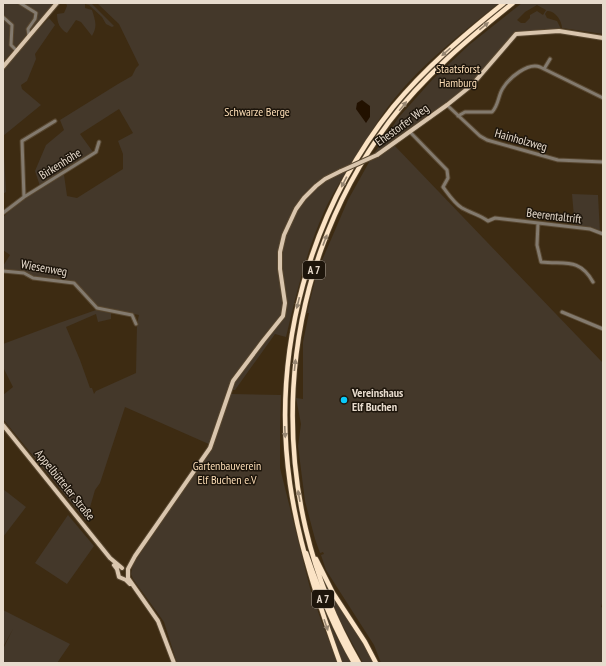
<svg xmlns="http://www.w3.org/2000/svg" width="606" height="666" viewBox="0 0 606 666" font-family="'PT Sans Narrow',sans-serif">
<rect width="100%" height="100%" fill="#3d2b12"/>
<path fill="#44382a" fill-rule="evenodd" d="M3,3H54L3,62Z
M66,3H91L114,26L112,27L106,24L102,17L89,5L85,4V8L92,10C95,20 98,26 92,36L81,22L76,20L67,33C60,29 57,23 57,14L64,13L67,6Z
M97,3H499C462,33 424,62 394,99C379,118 367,139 354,160C343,177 332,194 324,212C306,252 296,295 286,337L275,334L235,390H227L211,445L125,407L100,483L95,490L86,521L3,419V395L13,387L4,369H3V344L59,323L96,310L111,313V319L98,322L96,314L66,327L80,360L90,388H92L94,394L96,391L136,373L137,324L139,315L98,307L76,282L35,277L25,273L3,270V266L10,255L3,250V217L24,198L41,189L35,171L46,145L64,130L60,120L118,84L132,76L136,68L139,65L119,24ZM119,109L133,133L118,141L123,154V169L77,198L67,196L64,175L67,169L93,152L80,134Z
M522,3H603V34L562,28C562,21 555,10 547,11L545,14L547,18L557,21L561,29L523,31L514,33L469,86L393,144L603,363V600L601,607L603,608V663H381L374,645L326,570L321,555L324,554L323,552L320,553L315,539L305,501L298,446L301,424L296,398L303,399V342L309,313H307L317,272L348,200L373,155L399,117L432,80L469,45ZM537,5L546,10L543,15L537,11L530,15V18L525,23H521L517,20L525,12Z
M49,18L55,25L35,54L36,59L27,81L21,85L22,89L41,105L3,136L6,192L3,194V71L22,47Z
M572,194L598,195L600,233L594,231L575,228Z
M231,394L281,395L280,429V468L310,588L321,620L338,663H177L164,622L133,579L131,574L133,564L211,450Z
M3,489L26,507L3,537Z
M68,515L94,546L67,584L35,563Z
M322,576L364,643L374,663H363L337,615Z
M323,607L335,634L351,663H342Z
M3,610L70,644L57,663H3V649L13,629L3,647Z"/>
<path fill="#210" d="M362,100L370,106V117L366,123L356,109L357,103Z"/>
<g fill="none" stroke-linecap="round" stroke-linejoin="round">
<defs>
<path id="minor" d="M20,3L36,13L35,19L28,29L29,36
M3,17L12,25L11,45L17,51
M544,69L550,59
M447,105L480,136L487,140L558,160L603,162
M458,116L465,112H492C499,105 498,95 503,88C509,78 528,62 540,67L603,98
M410,132L447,170L448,178L443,187C449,195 454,203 462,208C471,213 480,215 488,221L495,218L590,229L603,234
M24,197L96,152L99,142
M3,213L24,197L22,141L55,121
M538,223L537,245L541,262C564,265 579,257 593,282
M3,271L24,273L33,278L74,283L97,308L132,315L136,324
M562,312L603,329"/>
<path id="major" d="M3,67L57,3
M377,155L447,105L472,85L516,34L559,31L603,38
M3,425L110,558L122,568
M114,565L117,569L119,577L126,580L130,584
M174,663L158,621L128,578V569L135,556L210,448L233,381L263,341L283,316L285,303L280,269V252L284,235L296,209L304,198L316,186L325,179L341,171"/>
<path id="highway" d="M306,553C319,591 334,628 354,663
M316,559L333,593L365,642L376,663
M340,663C319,604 299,546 290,484C271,351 309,212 393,107C425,68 464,35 504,3
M359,663C261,494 272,280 389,122C424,76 468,39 513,3"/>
</defs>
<use href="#minor" stroke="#584730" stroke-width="5"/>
<use href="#major" stroke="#584730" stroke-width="6"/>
<use href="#highway" stroke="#584730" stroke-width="6"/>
<use href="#minor" stroke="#837a6e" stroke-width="3"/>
<use href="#major" stroke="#d9c5ad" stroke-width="4"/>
<use href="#highway" stroke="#fbe3c5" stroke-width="4.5"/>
<defs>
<path id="major-bridge" d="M341,171L377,155"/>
</defs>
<use href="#major-bridge" stroke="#584730" stroke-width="6" stroke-linecap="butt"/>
<use href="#major-bridge" stroke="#d9c5ad" stroke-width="4"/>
</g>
<defs><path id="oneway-solid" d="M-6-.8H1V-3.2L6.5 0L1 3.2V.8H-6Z"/></defs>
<g fill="#978671">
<use href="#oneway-solid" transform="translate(484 26) rotate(-39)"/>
<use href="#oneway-solid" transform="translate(446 52) rotate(138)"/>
<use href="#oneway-solid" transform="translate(403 106) rotate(-51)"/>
<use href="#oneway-solid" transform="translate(344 182) rotate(118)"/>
<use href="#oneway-solid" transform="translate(325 240) rotate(-69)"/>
<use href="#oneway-solid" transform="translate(298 303) rotate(104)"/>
<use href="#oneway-solid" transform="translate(295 365) rotate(-84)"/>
<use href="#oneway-solid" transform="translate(285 432) rotate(87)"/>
<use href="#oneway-solid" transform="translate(299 496) rotate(-100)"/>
<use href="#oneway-solid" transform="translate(326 625) rotate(71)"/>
</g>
<circle fill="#09cafa" stroke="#1d150b" stroke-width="1.5" cx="344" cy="400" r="4"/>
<g text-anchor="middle" stroke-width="3" stroke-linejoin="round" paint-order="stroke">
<g fill="#1d150b" stroke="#aaa093" stroke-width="1">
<rect x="303" y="261" width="22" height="18" rx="3"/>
<rect x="312" y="590" width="22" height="18" rx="3"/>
</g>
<g font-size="11" font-weight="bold" fill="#e7dbcd">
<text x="314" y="274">A 7</text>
<text x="323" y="603">A 7</text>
</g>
<g font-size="12" fill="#fcddb6" stroke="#1d150b">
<text x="458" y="73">Staatsforst<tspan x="458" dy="14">Hamburg</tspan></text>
<text x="257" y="116">Schwarze Berge</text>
<text x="227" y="470">Gartenbauverein<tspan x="227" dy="14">Elf Buchen e.V</tspan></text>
</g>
<g font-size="12" fill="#e7dbcd" stroke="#1d150b">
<text transform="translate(402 125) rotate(-36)" y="4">Ehestorfer Weg</text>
<text transform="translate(521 140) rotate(16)" y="4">Hainholzweg</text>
<text transform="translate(60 164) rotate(-32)" y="4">Birkenhöhe</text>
<text transform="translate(554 216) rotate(7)" y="4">Beerentaltrift</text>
<text transform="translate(44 268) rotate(10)" y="4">Wiesenweg</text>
<text transform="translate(65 485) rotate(51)" y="4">Appelbütteler Straße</text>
</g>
<g font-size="12" font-weight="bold" fill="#e7dbcd" stroke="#1d150b" text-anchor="start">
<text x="352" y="397">Vereinshaus<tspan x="352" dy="14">Elf Buchen</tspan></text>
</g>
</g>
<rect width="606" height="666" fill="none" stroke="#e7dbcd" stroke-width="8"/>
</svg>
